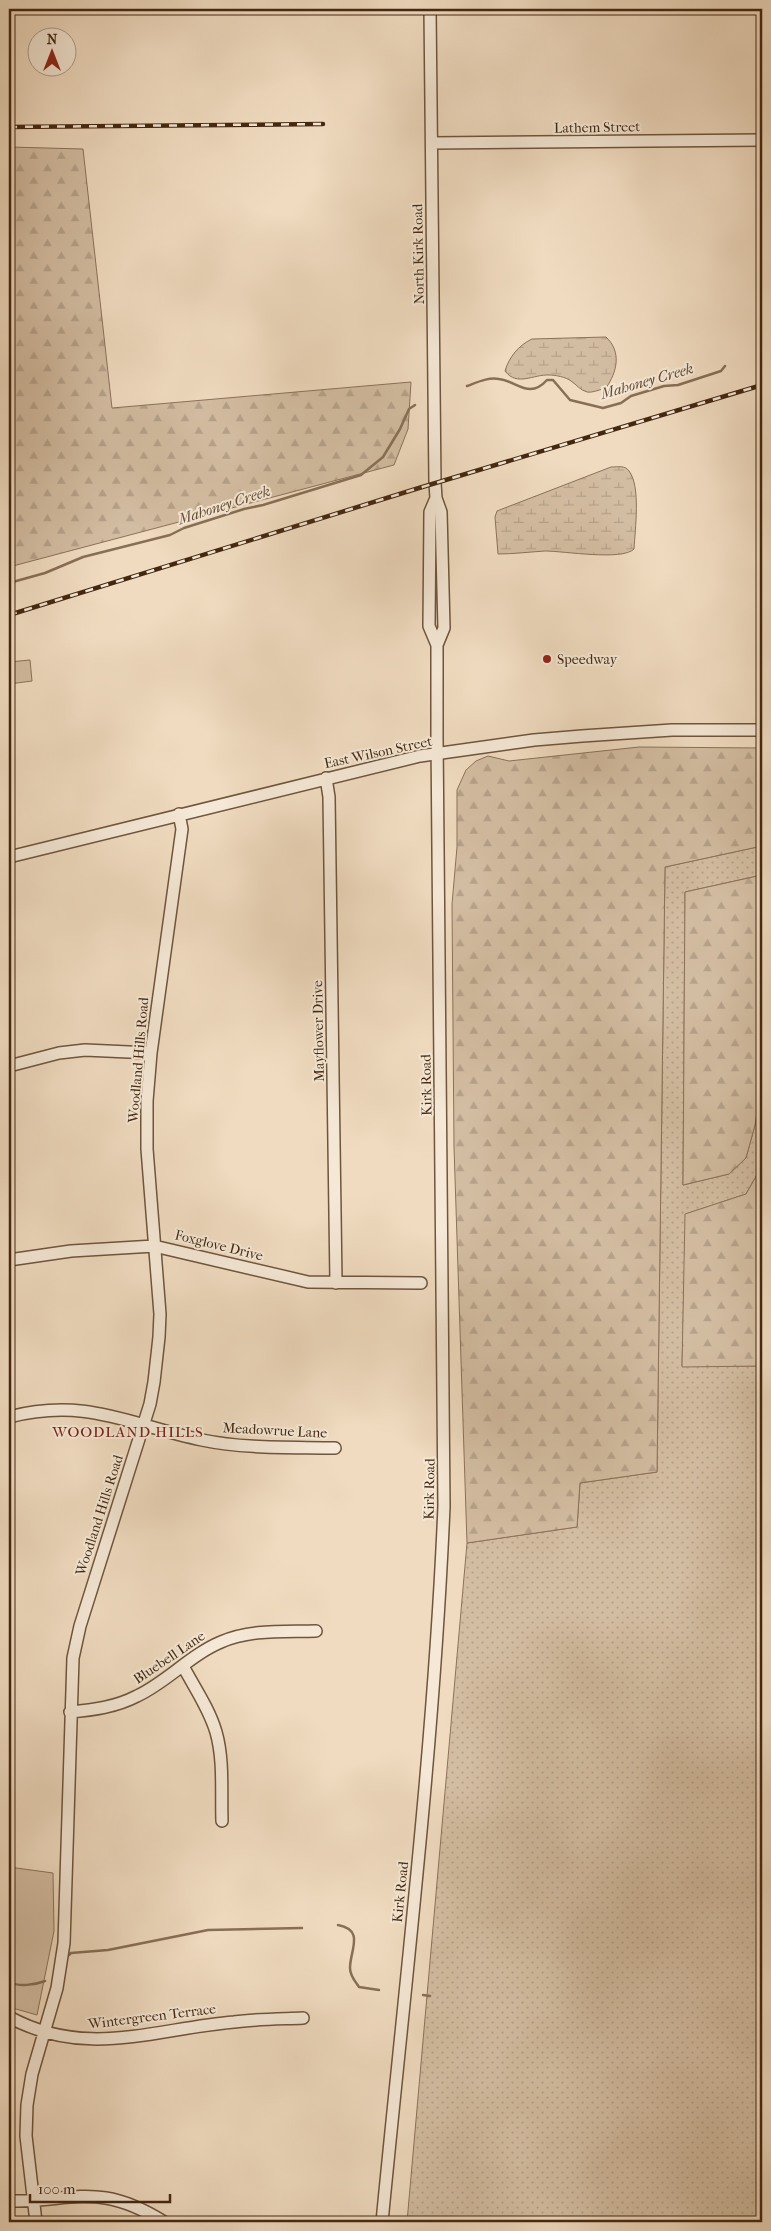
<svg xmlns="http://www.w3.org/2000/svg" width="771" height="2231" viewBox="0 0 771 2231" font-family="'IM FELL French Canon',serif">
<defs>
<pattern id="grass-dots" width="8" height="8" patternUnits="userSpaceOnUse" patternTransform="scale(1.25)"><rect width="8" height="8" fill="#d3bda2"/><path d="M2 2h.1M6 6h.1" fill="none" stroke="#b6a28a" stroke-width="1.8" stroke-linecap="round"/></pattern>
<pattern id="forest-firs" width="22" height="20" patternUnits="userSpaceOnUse" patternTransform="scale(1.25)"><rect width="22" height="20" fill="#d3bda2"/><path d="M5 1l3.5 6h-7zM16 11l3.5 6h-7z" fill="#b6a28a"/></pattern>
<pattern id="wetland-marsh" width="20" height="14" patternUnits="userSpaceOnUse" patternTransform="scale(1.25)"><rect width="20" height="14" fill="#d3bda2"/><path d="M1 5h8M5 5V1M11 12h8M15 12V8" fill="none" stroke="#b6a28a"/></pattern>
</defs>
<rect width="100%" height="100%" fill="#f0dbc0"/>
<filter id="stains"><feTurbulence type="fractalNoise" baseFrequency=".004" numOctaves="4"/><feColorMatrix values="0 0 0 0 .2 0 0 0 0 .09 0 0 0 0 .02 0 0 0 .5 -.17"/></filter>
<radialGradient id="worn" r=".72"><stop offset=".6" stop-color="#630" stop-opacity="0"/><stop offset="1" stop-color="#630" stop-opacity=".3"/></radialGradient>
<path fill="url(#grass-dots)" stroke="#8b725a" d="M762,846V875L685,892L683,1185L729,1174L746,1158L755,1125L762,1081V1166L746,1194L686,1214L682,1366H762V2222H407L467,1543L577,1527L580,1483L657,1472L665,867Z"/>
<path fill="url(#forest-firs)" stroke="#8b725a" d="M9,147L83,149L112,408L411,382L408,429L394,465L9,567Z
M639,747L762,748V846L665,867L657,1472L580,1483L577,1527L467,1543L454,1147L452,904L457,847V790L466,770L476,761L488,756L509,761Z
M762,875V1081L755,1125L746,1158L729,1174L683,1185L685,892Z
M762,1166V1366L682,1367L685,1214L746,1194Z"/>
<path fill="url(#wetland-marsh)" stroke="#8b725a" d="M606,337C622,352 617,372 606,388C601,389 593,393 587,392C580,390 577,385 571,381C566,377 555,375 549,375C534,374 517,387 505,371C509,357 519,345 532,339Z
M611,467C618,467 625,465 629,471C641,486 635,530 634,549C622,561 564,551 545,551C529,552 513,554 498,554L495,517L497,511Z"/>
<path fill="#d3bda2" stroke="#8b725a" d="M30,660L32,681L9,684V662Z
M9,1867L53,1873L54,1931L37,2015L9,2007Z"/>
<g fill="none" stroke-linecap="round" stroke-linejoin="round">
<path stroke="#876f56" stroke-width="2.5" d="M467,386C478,382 488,377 499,379C517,381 529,400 547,380H553L570,400L603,408L621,403L631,396L664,386L678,385L721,371L725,366
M9,583L45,573L83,557L170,535L184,528L244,509L263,505L361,475L383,457L400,429L409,409L415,405
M338,1925C365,1930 350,1950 350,1968C350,1976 355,1981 359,1987L379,1990
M69,1955L71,1953L108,1950L208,1930L302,1928
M9,1982C19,1987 35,1985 45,1981
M423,1995L430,1996"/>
<defs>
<path id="minor" d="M432,143L762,140
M436,498L430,512L429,626L437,645
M326,778L329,797L336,1283
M9,857L420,756L534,740L582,736L672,730H762
M9,1066L59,1053L85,1050L151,1053
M9,1260L71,1251L154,1246L308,1282L421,1283
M9,1417C87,1397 129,1425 202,1440C245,1449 291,1447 335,1448
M183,1666C194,1687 209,1708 216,1732C224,1760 221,1792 222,1821
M70,1712C93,1710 116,1707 137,1696C167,1682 190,1655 221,1642C251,1629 284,1632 316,1631
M9,2017C86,2059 153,2029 234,2022C257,2019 280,2019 303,2018
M9,2201C76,2201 100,2182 164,2222
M36,2222L26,2136L27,2105L32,2074L57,1988L64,1943L73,1658L80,1626L150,1404L154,1382L159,1337L160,1314L147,1149V1101L151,1053L182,829L179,814
M382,2222C405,1984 434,1746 444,1506L437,738V645L444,628L441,512L436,498L435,483L430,9"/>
</defs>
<use href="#minor" stroke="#6e553d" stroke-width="14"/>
<use href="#minor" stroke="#f5e8d6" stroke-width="11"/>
<defs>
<path id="rail" d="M9,127L323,124
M9,615L419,488L762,385"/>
</defs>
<use href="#rail" stroke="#432811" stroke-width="4.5"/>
<use href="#rail" stroke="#f5e8d6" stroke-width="2.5" stroke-dasharray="8" stroke-linecap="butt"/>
</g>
<circle fill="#8f2418" stroke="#f5e8d6" stroke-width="2" cx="547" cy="659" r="5"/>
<g text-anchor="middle" stroke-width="4" stroke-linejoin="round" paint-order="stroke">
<g font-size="14" fill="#432811" stroke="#f5e8d6">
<text transform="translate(597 127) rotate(-1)" y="5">Lathem Street</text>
<text transform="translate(418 254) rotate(-91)" y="5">North Kirk Road</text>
<text transform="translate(378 752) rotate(-12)" y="5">East Wilson Street</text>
<text transform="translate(318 1031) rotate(-91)" y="5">Mayflower Drive</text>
<text transform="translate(138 1060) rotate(-85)" y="5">Woodland Hills Road</text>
<text transform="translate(426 1085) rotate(-91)" y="5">Kirk Road</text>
<text transform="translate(219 1245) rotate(14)" y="5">Foxglove Drive</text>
<text transform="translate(275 1430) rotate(3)" y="5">Meadowrue Lane</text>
<text transform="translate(429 1489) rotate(-89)" y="5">Kirk Road</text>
<text transform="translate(99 1515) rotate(-72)" y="5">Woodland Hills Road</text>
<text transform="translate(169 1657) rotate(-34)" y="5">Bluebell Lane</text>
<text transform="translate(400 1892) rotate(-84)" y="5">Kirk Road</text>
<text transform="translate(152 2016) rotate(-7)" y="5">Wintergreen Terrace</text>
</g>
<g font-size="14" fill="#432811" stroke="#f5e8d6" text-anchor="start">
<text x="557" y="664">Speedway</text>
</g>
<g font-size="15" font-style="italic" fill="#654b34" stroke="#f5e8d6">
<text transform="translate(647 381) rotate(-16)" y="5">Mahoney Creek</text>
<text transform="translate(224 505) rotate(-18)" y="5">Mahoney Creek</text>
</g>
<g font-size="15" letter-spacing="1" fill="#7a1f14" stroke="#f5e8d6">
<text x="128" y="1437">WOODLAND HILLS</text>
</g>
</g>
<rect width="771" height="2231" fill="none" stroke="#f0dbc0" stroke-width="30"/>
<rect x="10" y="10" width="751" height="2211" fill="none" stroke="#432811" stroke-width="2.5"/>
<rect x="15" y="15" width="741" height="2201" fill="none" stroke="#432811"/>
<g transform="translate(52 52)"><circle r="24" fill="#f5e8d6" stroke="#ae9b87"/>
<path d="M0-4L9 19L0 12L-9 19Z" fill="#8f2418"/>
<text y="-8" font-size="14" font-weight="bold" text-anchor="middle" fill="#432811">N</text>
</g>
<path d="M30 2194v8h140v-8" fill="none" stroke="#432811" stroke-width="2.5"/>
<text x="38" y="2194" font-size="15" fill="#432811" stroke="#f5e8d6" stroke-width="4" paint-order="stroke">100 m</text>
<rect width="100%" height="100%" filter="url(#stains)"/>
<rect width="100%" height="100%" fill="url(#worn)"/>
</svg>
